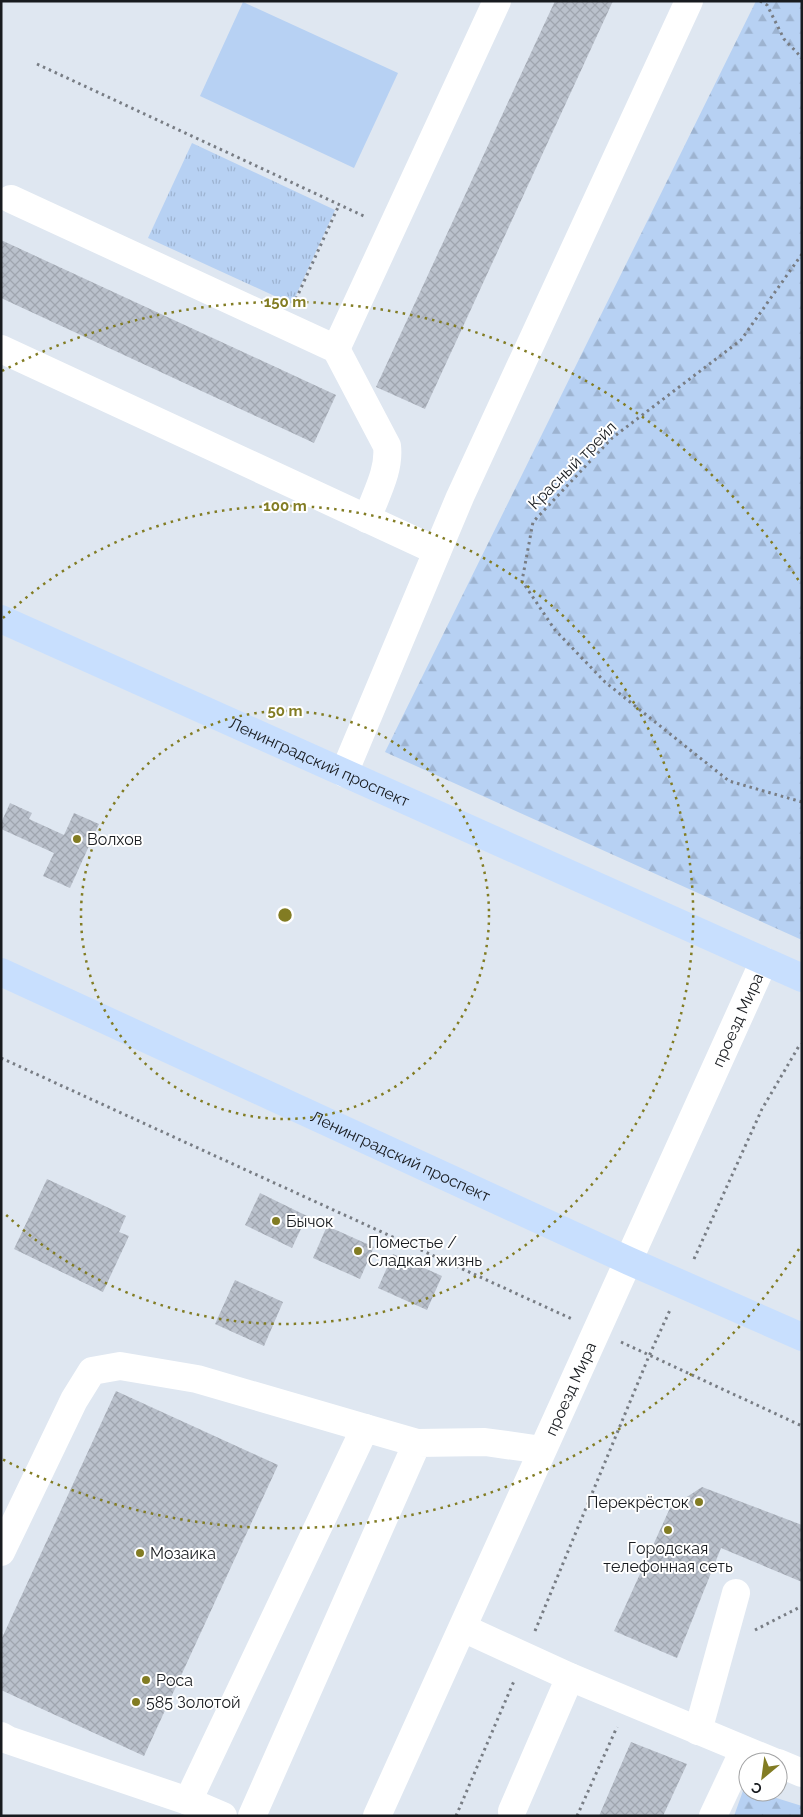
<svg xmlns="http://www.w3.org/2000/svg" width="803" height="1817" viewBox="0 0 803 1817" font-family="Raleway,sans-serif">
<defs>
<pattern id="forest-firs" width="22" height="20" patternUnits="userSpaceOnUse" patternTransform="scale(1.25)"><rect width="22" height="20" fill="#b7d1f3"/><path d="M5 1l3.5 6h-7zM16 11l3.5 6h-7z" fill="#9db3d0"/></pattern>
<pattern id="park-tufts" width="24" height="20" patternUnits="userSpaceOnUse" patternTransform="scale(1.25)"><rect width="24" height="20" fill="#b7d1f3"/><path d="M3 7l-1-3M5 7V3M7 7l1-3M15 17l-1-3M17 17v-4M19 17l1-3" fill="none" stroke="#9db3d0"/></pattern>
<pattern id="building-cross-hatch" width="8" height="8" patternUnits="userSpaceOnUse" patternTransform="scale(1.25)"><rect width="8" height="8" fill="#bac1cc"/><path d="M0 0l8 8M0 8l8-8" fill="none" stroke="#9fa5af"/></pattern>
</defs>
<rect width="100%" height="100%" fill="#dfe7f1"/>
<path fill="#b7d1f3" d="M243,2L398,73L354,168L200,96Z"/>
<path fill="url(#forest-firs)" d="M756,1H802V940L385,752Z
M744,1788L748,1789V1792H757L802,1806V1816H734Z"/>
<path fill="url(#park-tufts)" d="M192,143L335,210L292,304L148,238Z"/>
<path fill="url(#building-cross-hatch)" d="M555,1H613L425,409L376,387Z
M1,240L336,395L314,443L1,298Z
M10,803L32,813L29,819L64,835L74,813L99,824L70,888L43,876L54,853L1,829V823Z
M47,1179L126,1216L119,1232L129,1236L103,1292L14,1249Z
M260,1193L307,1216L292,1248L245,1225Z
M327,1226L374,1247L360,1279L313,1258Z
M393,1254L442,1276L427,1310L378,1288Z
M235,1280L283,1302L264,1346L215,1324Z
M116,1391L278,1465L144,1756L1,1690V1640Z
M702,1487L802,1525V1582L721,1548L677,1658L614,1631L670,1508Z
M631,1742L687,1764L663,1816H599Z"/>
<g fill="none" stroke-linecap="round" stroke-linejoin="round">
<path stroke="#787d84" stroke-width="3" stroke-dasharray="2.5 4" stroke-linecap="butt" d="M760,1L767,5L784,39L802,58
M37,64L366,217
M802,254L741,340L612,438L533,522L522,581L555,630L605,682L729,781L802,802
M296,299L339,205
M1,1058L572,1319
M694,1259L762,1109L799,1046L802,1044
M621,1342L802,1426
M755,1630L802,1606
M535,1631L649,1356L670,1310
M456,1816L514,1681
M577,1816L617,1727"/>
<g stroke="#fff" stroke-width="28">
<path d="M11,199L336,349L387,446C390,471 375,496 367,519"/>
<path d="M1,349L437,551"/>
<path d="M336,349L497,1"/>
<path d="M344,773L460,497L689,1"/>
<path d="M1,1552L74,1400L92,1371L120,1366L197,1379L365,1428"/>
<path d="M463,1628L570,1677L774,1762"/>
<path d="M698,1731L736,1593"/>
<path d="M1,1736L8,1740L188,1801L223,1816"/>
<path d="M778,1763L802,1773"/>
<path d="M188,1801L365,1428L417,1443"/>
<path d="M512,1811L570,1677"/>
<path d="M252,1816L417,1443L485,1442L542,1450"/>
<path id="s1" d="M377,1816L764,961"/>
<path d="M713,1816L744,1750"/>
</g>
<g stroke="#c8dffe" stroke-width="28">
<path id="s2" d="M1,619L802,978"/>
<path id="s3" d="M1,972L629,1261L802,1337"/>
</g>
</g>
<g fill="none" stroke="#827c23" stroke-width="2.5" stroke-dasharray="2.5 5">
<circle cx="285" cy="915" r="204"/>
<path d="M3 618A409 409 0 1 1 3 1212"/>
<path d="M799 1249A613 613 0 0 1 2 1459M2 371A613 613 0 0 1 799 581"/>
</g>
<g fill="#827c23" stroke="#fff" stroke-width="2">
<circle cx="77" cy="839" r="5"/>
<circle cx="276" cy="1221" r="5"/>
<circle cx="358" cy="1251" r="5"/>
<circle cx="699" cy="1502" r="5"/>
<circle cx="668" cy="1530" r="5"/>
<circle cx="140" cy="1553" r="5"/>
<circle cx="146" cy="1680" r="5"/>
<circle cx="136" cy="1702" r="5"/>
</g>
<g text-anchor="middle" stroke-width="4" stroke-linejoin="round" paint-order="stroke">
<g font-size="16" fill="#181b1f" stroke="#fff">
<text transform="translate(572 465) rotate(-45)" y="6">Красный трейл</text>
<text dy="6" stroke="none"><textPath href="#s2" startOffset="349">Ленинградский проспект</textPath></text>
<text dy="6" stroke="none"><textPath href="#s1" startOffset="874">проезд Мира</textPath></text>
<text dy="6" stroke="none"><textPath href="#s3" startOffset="440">Ленинградский проспект</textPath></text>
<text dy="6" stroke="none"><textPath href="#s1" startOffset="469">проезд Мира</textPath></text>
</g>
<g font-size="16" fill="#181b1f" stroke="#fff" text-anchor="start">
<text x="87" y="845">Волхов</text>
<text x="286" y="1227">Бычок</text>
<text x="368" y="1248">Поместье /<tspan x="368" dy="18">Сладкая жизнь</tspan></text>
<text x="689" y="1508" text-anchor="end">Перекрёсток</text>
<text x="668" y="1554" text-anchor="middle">Городская<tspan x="668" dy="18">телефонная сеть</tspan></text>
<text x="150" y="1559">Мозаика</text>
<text x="156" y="1686">Роса</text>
<text x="146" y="1708">585 Золотой</text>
</g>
</g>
<circle cx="285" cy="915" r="8" fill="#827c23" stroke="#fff" stroke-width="2.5"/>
<g font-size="15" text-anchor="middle" font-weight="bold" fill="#827c23" stroke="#fff" stroke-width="4" stroke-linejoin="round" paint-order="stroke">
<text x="285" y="307">150 m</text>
<text x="285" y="511">100 m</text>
<text x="285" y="716">50 m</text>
</g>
<rect width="803" height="1817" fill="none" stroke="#181b1f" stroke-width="5"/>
<g transform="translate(763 1777) rotate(209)"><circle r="24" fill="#ffffff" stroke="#a3a4a5"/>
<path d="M0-4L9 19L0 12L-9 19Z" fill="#827c23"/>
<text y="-8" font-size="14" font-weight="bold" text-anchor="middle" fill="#181b1f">С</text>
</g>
</svg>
